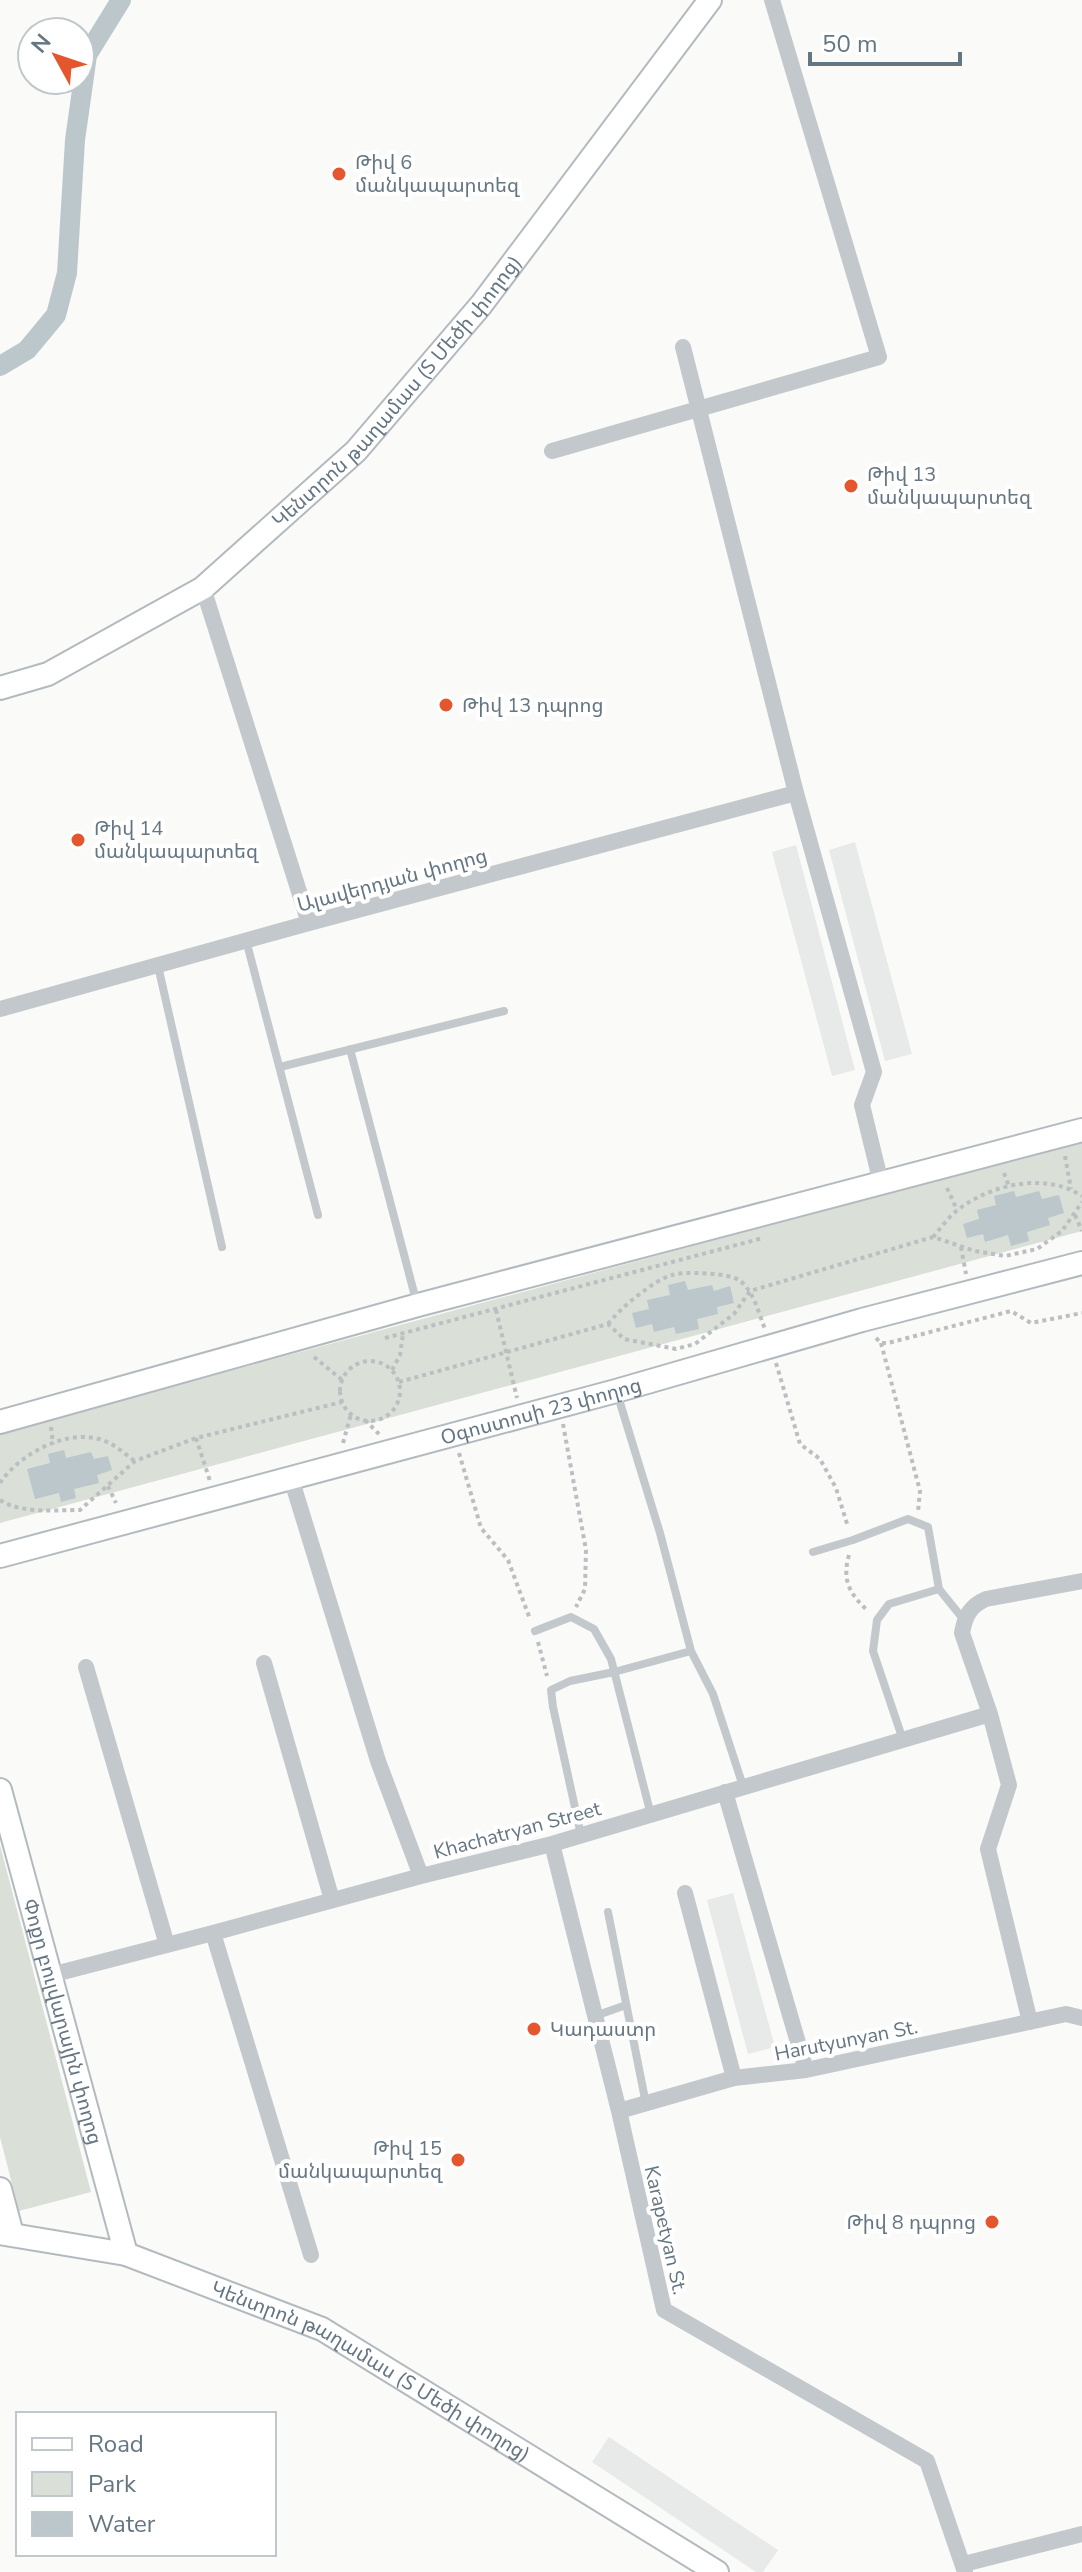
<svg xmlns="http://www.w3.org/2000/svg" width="1082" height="2572" viewBox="0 0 1082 2572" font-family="'Nunito Sans','Noto Sans Armenian',sans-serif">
<rect width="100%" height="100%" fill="#fafaf8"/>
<path fill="#e8e9e9" d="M855,842L912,1054L885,1061L829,850Z
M796,845L855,1070L832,1076L772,852Z
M733,1893L775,2047L748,2054L707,1900Z
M609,2437L778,2550L763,2572H756L592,2462Z"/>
<path fill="#dadfd7" d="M1082,1141V1231L0,1523V1433Z
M0,1845L91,2192L19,2211L0,2137Z"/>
<path fill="#bbc7cb" d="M1014,1191L1016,1197L1039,1191L1042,1199L1059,1195L1064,1213L1048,1218L1050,1225L1027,1232L1029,1241L1011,1246L1008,1235L985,1242L983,1234L967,1238L963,1224L979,1219L977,1210L996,1205L994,1196Z
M685,1281L688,1290L712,1285L714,1291L730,1286L734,1303L717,1307L718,1314L697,1319L699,1329L676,1334L674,1327L654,1332L652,1324L636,1328L632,1313L649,1309L647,1300L670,1295L668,1285Z
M64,1450L66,1458L91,1452L94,1459L108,1456L112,1470L97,1475L99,1483L74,1489L76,1498L61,1502L59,1493L35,1499L27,1469L50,1463L48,1454Z"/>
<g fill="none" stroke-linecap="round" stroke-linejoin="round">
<path stroke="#bbc7cb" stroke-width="20" d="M0,366L27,350L56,315L67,273L75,140L87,55L121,0"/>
<defs>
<g id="secondary">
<path id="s1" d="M0,688L48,674L203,588L356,451L481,305L710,0"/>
<path d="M0,1422L418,1305L1082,1130"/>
<path id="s2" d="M0,1556L616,1391L862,1320L1082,1263"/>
<path id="s3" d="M0,1790L126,2254"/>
<path d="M0,2189L12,2234"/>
<path id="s4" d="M0,2233L126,2254L322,2329L717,2572"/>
</g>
</defs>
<use href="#secondary" stroke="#b3babf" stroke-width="26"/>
<path stroke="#bbbfc2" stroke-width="4" stroke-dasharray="4 4" stroke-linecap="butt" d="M1065,1156L1071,1189
M1004,1173L1009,1187
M947,1188L957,1210
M1075,1215L1082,1231
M933,1237C941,1228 949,1216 959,1209C992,1184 1046,1172 1082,1196
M961,1247L966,1274
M496,1310L517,1398
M608,1324C619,1309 654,1280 672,1275C685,1271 728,1273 739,1280C754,1291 758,1312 765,1329
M385,1338L763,1238
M876,1338L881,1343H888L1011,1311L1031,1323L1082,1313
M881,1343L920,1491L918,1512
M314,1357L342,1380
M340 1391a30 30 0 1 1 60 0a30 30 0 1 1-60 0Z
M776,1363L800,1444L820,1459L836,1488L848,1527
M392,1370L400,1355L403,1334
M399,1382L608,1324L624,1339L676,1349L695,1344L734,1314L750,1291L933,1237L975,1251L1005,1256L1037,1249L1062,1231L1082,1202
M365,1420L379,1434
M563,1424L586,1550L585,1589L576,1607
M51,1427L53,1444
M196,1438L210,1481
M343,1443L351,1414
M459,1453L481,1528L508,1560L530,1619
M0,1483C20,1453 73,1424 109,1443C118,1447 126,1455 135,1461
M108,1486L116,1503
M0,1500C21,1514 56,1510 80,1510L135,1461L196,1438L342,1402
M849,1555C842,1580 849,1593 867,1610
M538,1642L547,1676"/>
<path stroke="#c3c8cc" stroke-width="8" d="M246,940L318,1215
M158,966L222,1247
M350,1049L417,1304
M280,1067L504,1011
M617,1393L660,1533L691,1651L713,1694L743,1786
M813,1552L853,1540L908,1519L928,1527L939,1589L964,1620
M535,1631L571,1617L594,1629L611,1659L651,1815
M903,1740L873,1651L877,1620L889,1604L939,1589
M581,1835L553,1707L551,1690L570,1681L614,1672L691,1651
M608,1912L646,2104
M595,2016L626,2005"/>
<path stroke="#c3c8cc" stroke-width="16" d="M683,347L796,793L874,1072L862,1105L881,1183
M552,451L879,357L772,0
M203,588L309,923
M0,1009L309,923L796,793
M291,1478L378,1761L421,1876
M264,1663L332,1900
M86,1667L167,1945
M725,1792L806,2070
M552,1844L619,2111L664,2310L927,2461L965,2572
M685,1893L734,2078
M213,1933L311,2255
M51,1975L213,1933L421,1876L552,1844L990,1714
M1030,2022L988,1849L1009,1785L990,1714L962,1633C965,1616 970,1606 986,1599L1082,1581
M619,2111L734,2078L806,2070L1066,2014L1082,2018
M964,2564L1082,2534"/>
<use href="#secondary" stroke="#fff" stroke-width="22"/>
</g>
<g fill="#e4572e" stroke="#fff" stroke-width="3">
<circle cx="339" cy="174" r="8"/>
<circle cx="851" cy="486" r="8"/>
<circle cx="446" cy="705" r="8"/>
<circle cx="78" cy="840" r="8"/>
<circle cx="534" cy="2029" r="8"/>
<circle cx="458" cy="2160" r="8"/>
<circle cx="992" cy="2222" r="8"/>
</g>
<g text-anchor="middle" stroke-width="8" stroke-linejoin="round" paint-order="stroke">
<g font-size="20" fill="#657683" stroke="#fff" text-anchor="start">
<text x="355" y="169">Թիվ 6<tspan x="355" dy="23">մանկապարտեզ</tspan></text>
<text x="867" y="481">Թիվ 13<tspan x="867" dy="23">մանկապարտեզ</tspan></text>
<text x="462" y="712">Թիվ 13 դպրոց</text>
<text x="94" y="835">Թիվ 14<tspan x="94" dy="23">մանկապարտեզ</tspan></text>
<text x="550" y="2036">Կադաստր</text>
<text x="442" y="2155" text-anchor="end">Թիվ 15<tspan x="442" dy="23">մանկապարտեզ</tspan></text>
<text x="976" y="2229" text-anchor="end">Թիվ 8 դպրոց</text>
</g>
<g font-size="20" fill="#657683" stroke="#fff">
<text dy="7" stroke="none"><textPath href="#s1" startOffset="504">Կենտրոն թաղամաս (Տ Մեծի փողոց)</textPath></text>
<text transform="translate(392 880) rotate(-15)" y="7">Ալավերդյան փողոց</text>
<text dy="7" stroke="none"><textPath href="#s2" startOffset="560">Օգոստոսի 23 փողոց</textPath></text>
<text transform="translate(517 1830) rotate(-15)" y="7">Khachatryan Street</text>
<text dy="7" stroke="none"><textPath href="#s3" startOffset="240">Փոքր բուլվարային փողոց</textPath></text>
<text transform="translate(846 2040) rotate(-11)" y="7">Harutyunyan St.</text>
<text transform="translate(666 2230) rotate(77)" y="7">Karapetyan St.</text>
<text dy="7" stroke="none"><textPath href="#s4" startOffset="400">Կենտրոն թաղամաս (Տ Մեծի փողոց)</textPath></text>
</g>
</g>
<rect x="16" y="2412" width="260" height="144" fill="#ffffff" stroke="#c1c8cd" stroke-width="2"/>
<rect x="32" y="2438" width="40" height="12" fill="#ffffff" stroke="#c1c8cd" stroke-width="2"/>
<text x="88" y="2452" font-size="24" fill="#657683">Road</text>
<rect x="32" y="2472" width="40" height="24" fill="#dadfd7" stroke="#c1c8cd" stroke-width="2"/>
<text x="88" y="2492" font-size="24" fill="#657683">Park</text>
<rect x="32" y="2512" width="40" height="24" fill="#bbc7cb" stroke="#c1c8cd" stroke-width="2"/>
<text x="88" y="2532" font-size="24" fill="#657683">Water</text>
<g transform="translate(56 56) rotate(310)"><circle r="38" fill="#ffffff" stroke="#c1c8cd" stroke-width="2"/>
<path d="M0-6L14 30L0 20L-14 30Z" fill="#e4572e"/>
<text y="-12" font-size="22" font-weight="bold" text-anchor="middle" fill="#657683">N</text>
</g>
<path d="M810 52v12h150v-12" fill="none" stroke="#657683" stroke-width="4"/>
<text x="822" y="52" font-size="24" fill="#657683" stroke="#ffffff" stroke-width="6" paint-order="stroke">50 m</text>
</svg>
